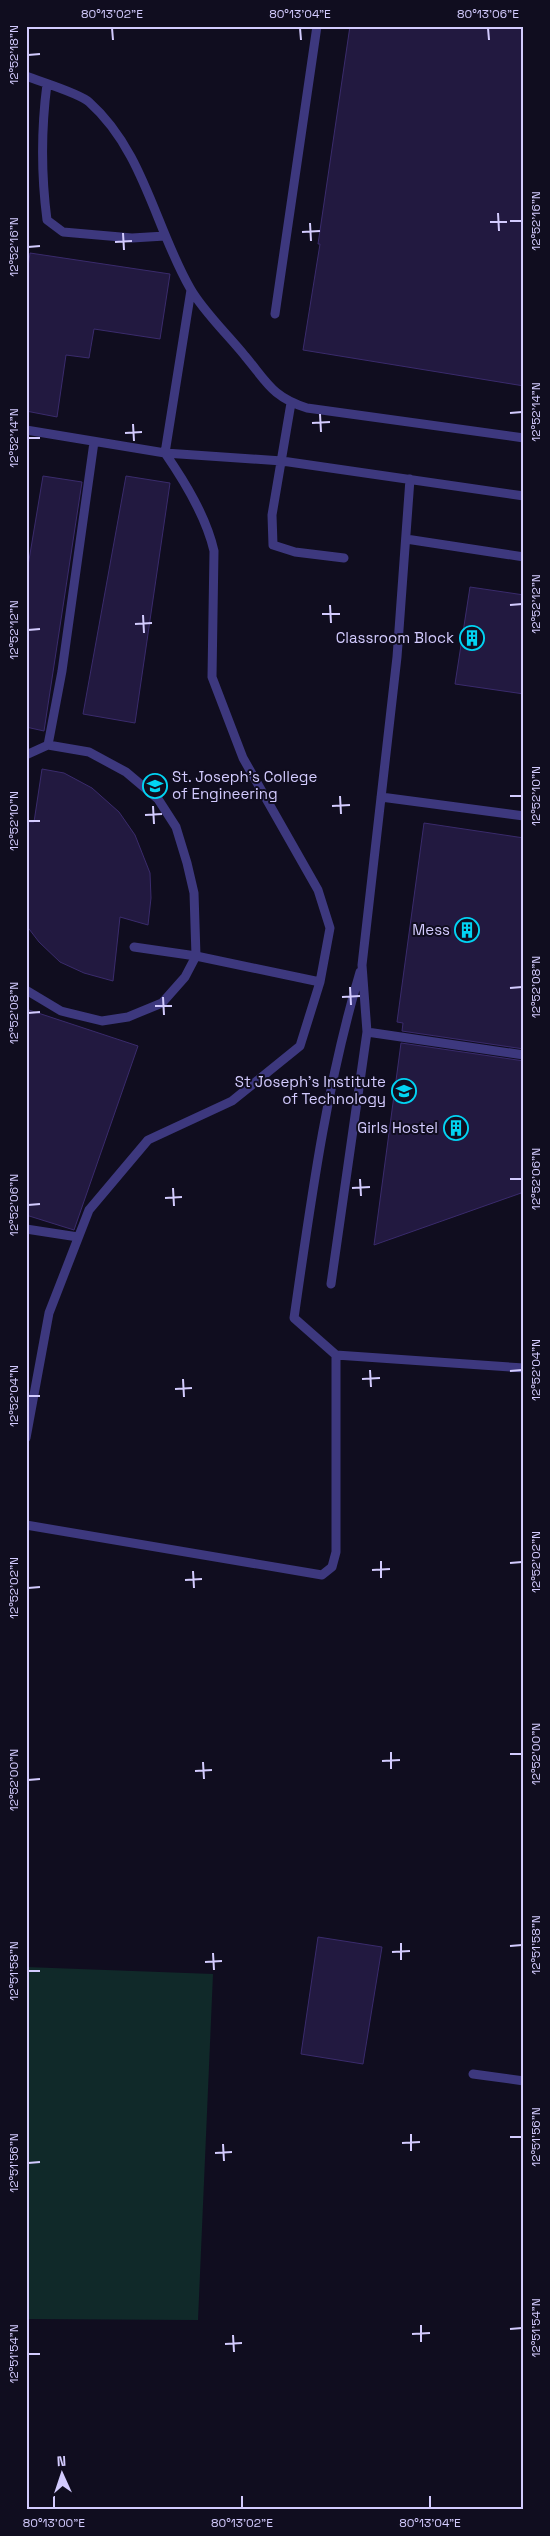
<svg xmlns="http://www.w3.org/2000/svg" width="550" height="2536" viewBox="0 0 550 2536" font-family="'Space Grotesk',sans-serif">
<rect width="100%" height="100%" fill="#100d1f"/>
<path fill="#102929" d="M26,1967L213,1974L198,2320L26,2319Z"/>
<path fill="#221940" stroke="#3a2b6c" d="M350,26H514L524,29V386L303,350L320,244H318Z
M30,253L170,274L160,339L94,329L89,358L66,355L57,417L26,411V282Z
M43,476L82,482L44,731L26,727V578Z
M126,476L170,483L135,723L83,714Z
M470,587L524,595V694L455,684Z
M42,769L64,773L92,788L119,812L135,835L150,873L151,898L148,925L120,917L113,981L84,973L60,962L39,942L26,925V822H34Z
M424,823L524,838V1049L402,1031L403,1023L397,1022Z
M26,1009L138,1046L74,1230L26,1215Z
M401,1043L524,1061V1192L374,1245Z
M318,1937L382,1947L363,2064L301,2054Z"/>
<g fill="none" stroke-linecap="round" stroke-linejoin="round">
<path stroke="#3d387e" stroke-width="9" d="M26,76C41,82 79,93 89,102C144,151 155,227 190,288C202,310 229,336 245,356C267,382 272,397 307,408L524,438
M47,84C41,130 41,174 47,220L63,232L132,238L165,236
M275,314L317,26
M291,403L272,515L273,545L295,552L344,558
M26,430L165,453L282,461L524,496
M406,539L524,557
M48,745L62,671L94,442
M26,755L48,745L89,752L126,772L158,799L176,827L187,863L194,893L196,956L185,977L162,1003L128,1017L102,1021L61,1011L26,990
M381,797L524,816
M134,947L196,956L320,982
M360,972C326,1087 311,1200 294,1318L336,1355L524,1368
M367,1032L524,1055
M26,1229L78,1237
M331,1284L367,1032L362,965L397,657L410,479
M26,1438L49,1313L89,1210L148,1140L232,1101L300,1046L320,982L330,928L318,890L243,758L212,677L214,551C206,516 185,482 165,453L191,290
M26,1525L322,1575L332,1567L336,1552V1355
M473,2074L524,2081"/>
</g>
<path fill="none" stroke="#d3cbfe" stroke-width="2" d="M112,28L113,40M300,28L301,40M488,28L489,40M28,55L40,54M498,213L499,231M510,221H522M490,222H507M310,223L311,241M302,232L320,231M123,233L124,250M115,242L132,241M28,247L40,246M510,413L522,412M320,414L321,432M312,423L330,422M133,424L134,441M125,433L142,432M28,438H40M330,605L331,623M510,605L522,604M322,614H340M143,615L144,633M135,624L152,623M28,630L40,629M340,796L341,814M510,796H522M153,806L154,824M332,806L350,805M145,815L162,814M28,821H40M350,987L351,1005M510,988L522,987M163,997L164,1015M342,997L360,996M155,1006H172M28,1013L40,1012M360,1179L361,1196M510,1179H522M173,1188L174,1206M352,1188L370,1187M165,1198L182,1197M28,1205L40,1204M370,1370L371,1387M510,1371L522,1370M183,1379L184,1397M362,1379L380,1378M175,1389L192,1388M28,1396H40M381,1561V1578M510,1563L522,1562M372,1570L390,1569M193,1571L194,1588M185,1580L202,1579M28,1588L40,1587M391,1752V1769M510,1754H522M382,1761L400,1760M203,1762L204,1779M195,1771L212,1770M28,1780L40,1779M401,1943V1960M510,1946L522,1945M392,1952L410,1951M213,1953L214,1970M205,1962L222,1961M28,1971H40M411,2134V2151M510,2137H522M402,2143L420,2142M223,2144L224,2161M215,2153L232,2152M28,2163L40,2162M421,2325V2342M510,2329L522,2328M412,2334L430,2333M233,2335L234,2352M225,2344L242,2343M28,2354H40M54,2496V2508M242,2496V2508M430,2496V2508"/>
<defs>
<symbol id="building-ring" viewBox="-11 -11 22 22"><circle r="9.5" fill="#100d1f" stroke="#02d4f3" stroke-width="1.5"/><path d="M-4-6H4V6H1V3H-1V6H-4ZM-2.5-4.3h1.7v1.8h-1.7ZM.8-4.3h1.7v1.8H.8ZM-2.5-1h1.7V.8h-1.7ZM.8-1h1.7V.8H.8Z" fill="#02d4f3"/></symbol>
<symbol id="university-ring" viewBox="-11 -11 22 22"><circle r="9.5" fill="#100d1f" stroke="#02d4f3" stroke-width="1.5"/><path d="M0-5L7-2L0 1L-7-2ZM-4 1L0 2.5L4 1V4Q0 6-4 4Z" fill="#02d4f3"/></symbol>
</defs>
<g fill-rule="evenodd">
<use href="#building-ring" x="458" y="624" width="28" height="28"/>
<use href="#university-ring" x="141" y="772" width="28" height="28"/>
<use href="#building-ring" x="453" y="916" width="28" height="28"/>
<use href="#university-ring" x="390" y="1077" width="28" height="28"/>
<use href="#building-ring" x="442" y="1114" width="28" height="28"/>
</g>
<g text-anchor="middle" stroke-width="4" stroke-linejoin="round" paint-order="stroke">
<g font-size="15" fill="#d3cbfe" stroke="#100d1f" text-anchor="end">
<text x="454" y="643">Classroom Block</text>
<text x="172" y="782" text-anchor="start">St. Joseph's College<tspan x="172" dy="17">of Engineering</tspan></text>
<text x="450" y="935">Mess</text>
<text x="386" y="1087">St Joseph's Institute<tspan x="386" dy="17">of Technology</tspan></text>
<text x="438" y="1133">Girls Hostel</text>
</g>
</g>
<rect width="550" height="2536" fill="none" stroke="#100d1f" stroke-width="55"/>
<g transform="translate(62 2474) rotate(357)" stroke="#100d1f" stroke-width="4" paint-order="stroke">
<path d="M0-4L9 19L0 12L-9 19Z" fill="#d3cbfe"/>
<text y="-8" font-size="14" font-weight="bold" text-anchor="middle" fill="#d3cbfe">N</text>
</g>
<rect x="28" y="28" width="494" height="2480" fill="none" stroke="#d3cbfe" stroke-width="2"/>
<g font-size="12" text-anchor="middle" fill="#d3cbfe">
<text x="112" y="18">80°13'02"E</text>
<text x="300" y="18">80°13'04"E</text>
<text x="488" y="18">80°13'06"E</text>
<text transform="translate(14 55) rotate(-90)" y="4">12°52'18"N</text>
<text transform="translate(536 221) rotate(-90)" y="4">12°52'16"N</text>
<text transform="translate(14 247) rotate(-90)" y="4">12°52'16"N</text>
<text transform="translate(536 412) rotate(-90)" y="4">12°52'14"N</text>
<text transform="translate(14 438) rotate(-90)" y="4">12°52'14"N</text>
<text transform="translate(536 604) rotate(-90)" y="4">12°52'12"N</text>
<text transform="translate(14 630) rotate(-90)" y="4">12°52'12"N</text>
<text transform="translate(536 796) rotate(-90)" y="4">12°52'10"N</text>
<text transform="translate(14 821) rotate(-90)" y="4">12°52'10"N</text>
<text transform="translate(536 987) rotate(-90)" y="4">12°52'08"N</text>
<text transform="translate(14 1013) rotate(-90)" y="4">12°52'08"N</text>
<text transform="translate(536 1179) rotate(-90)" y="4">12°52'06"N</text>
<text transform="translate(14 1205) rotate(-90)" y="4">12°52'06"N</text>
<text transform="translate(536 1370) rotate(-90)" y="4">12°52'04"N</text>
<text transform="translate(14 1396) rotate(-90)" y="4">12°52'04"N</text>
<text transform="translate(536 1562) rotate(-90)" y="4">12°52'02"N</text>
<text transform="translate(14 1588) rotate(-90)" y="4">12°52'02"N</text>
<text transform="translate(536 1754) rotate(-90)" y="4">12°52'00"N</text>
<text transform="translate(14 1780) rotate(-90)" y="4">12°52'00"N</text>
<text transform="translate(536 1945) rotate(-90)" y="4">12°51'58"N</text>
<text transform="translate(14 1971) rotate(-90)" y="4">12°51'58"N</text>
<text transform="translate(536 2137) rotate(-90)" y="4">12°51'56"N</text>
<text transform="translate(14 2163) rotate(-90)" y="4">12°51'56"N</text>
<text transform="translate(536 2328) rotate(-90)" y="4">12°51'54"N</text>
<text transform="translate(14 2354) rotate(-90)" y="4">12°51'54"N</text>
<text x="54" y="2527">80°13'00"E</text>
<text x="242" y="2527">80°13'02"E</text>
<text x="430" y="2527">80°13'04"E</text>
</g>
</svg>
